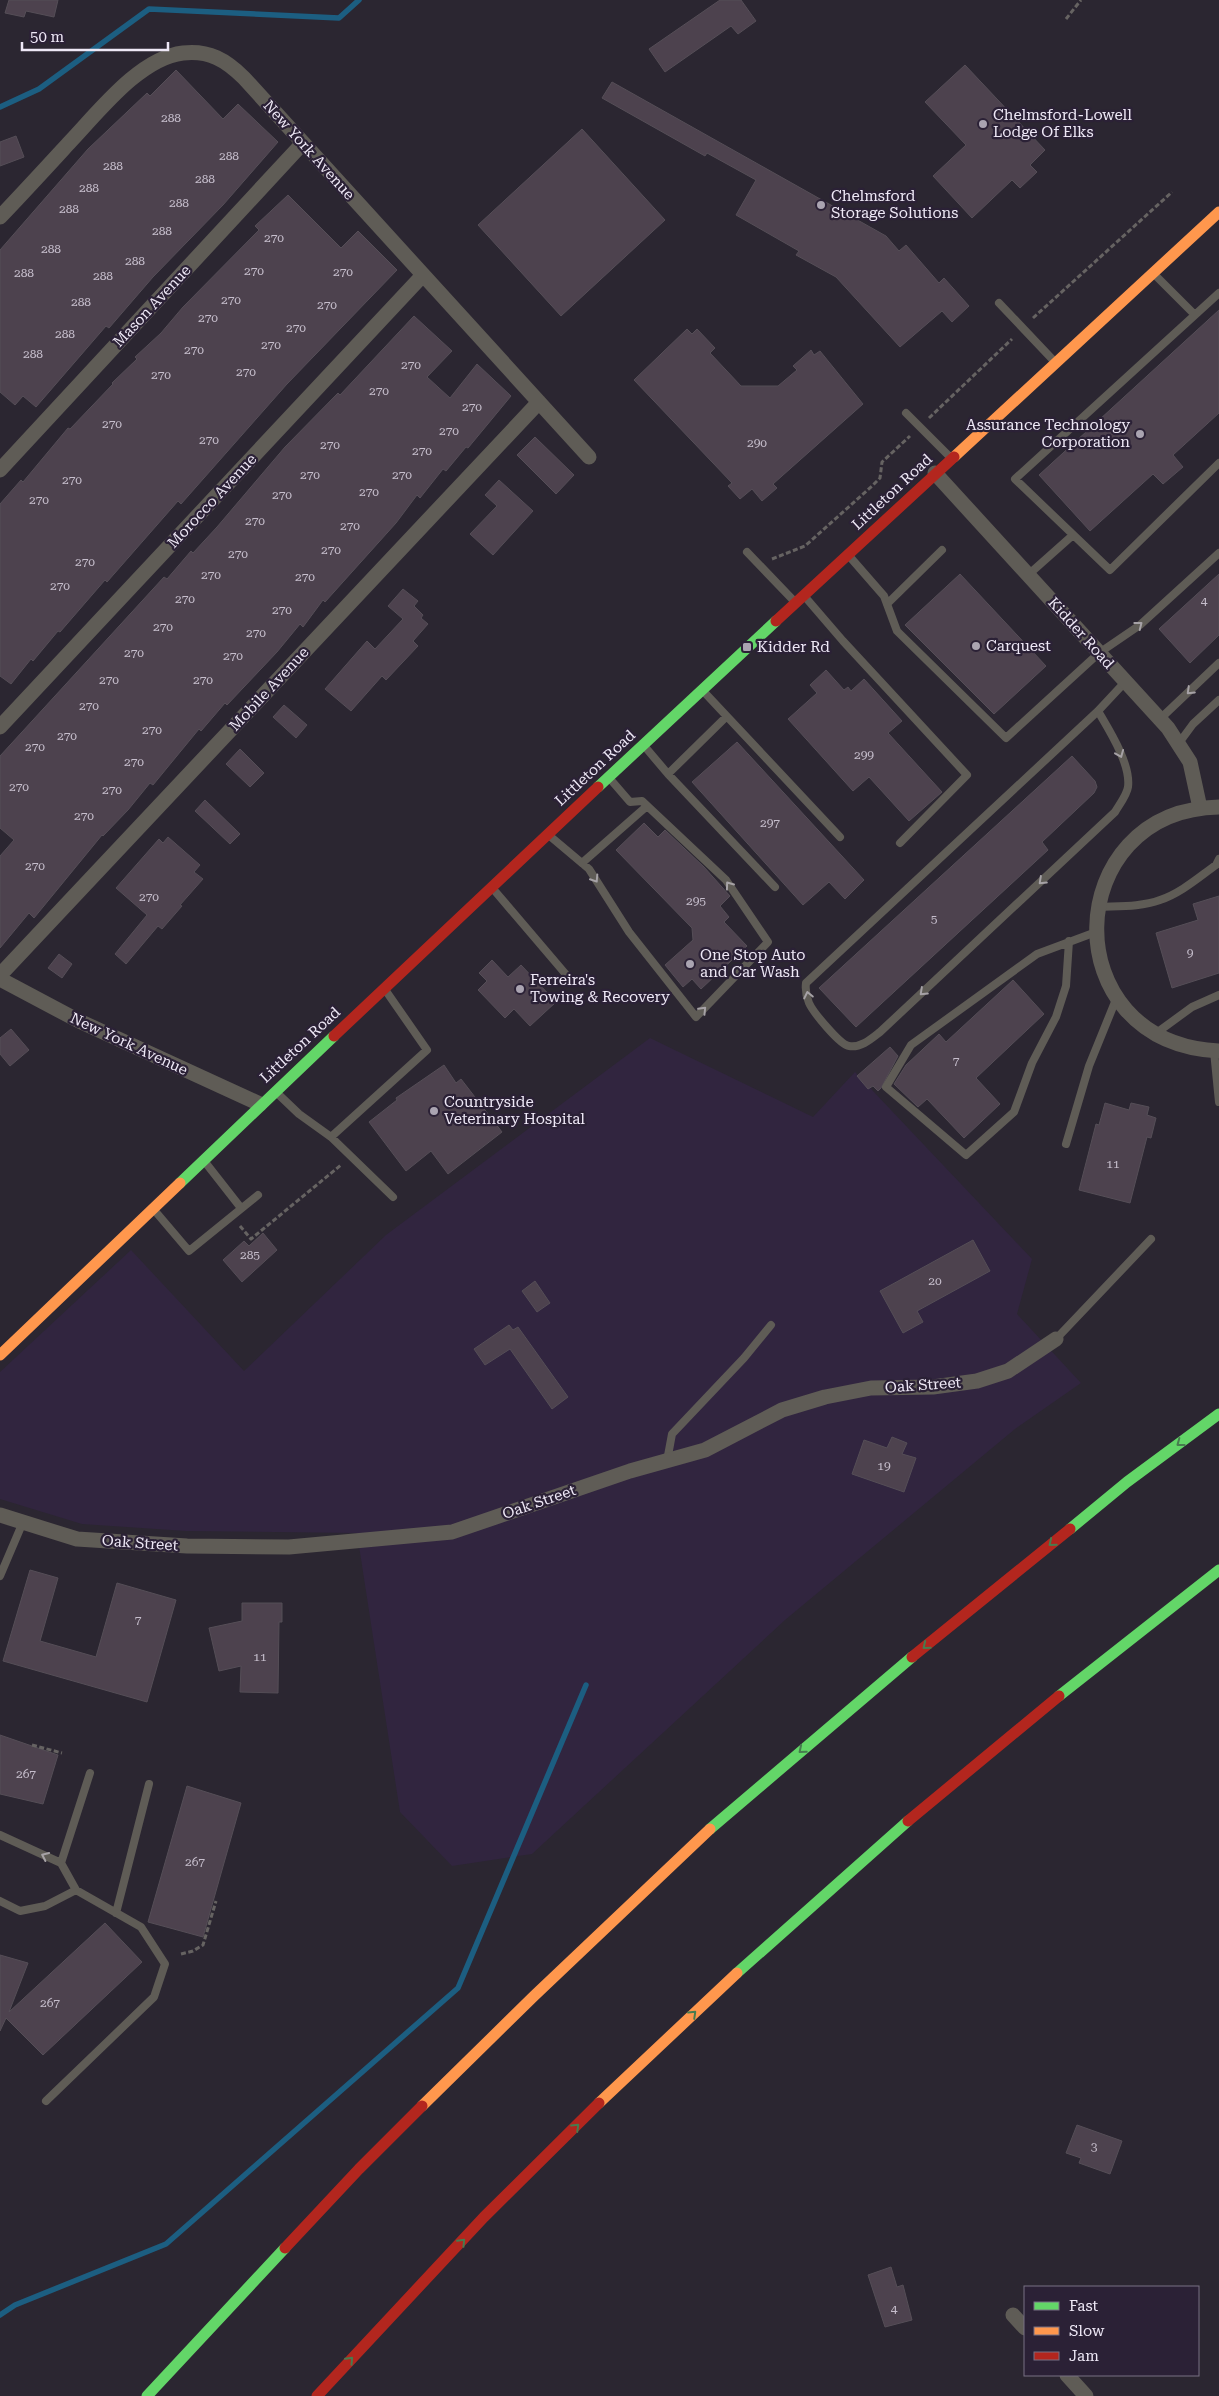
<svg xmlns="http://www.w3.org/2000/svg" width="1219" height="2396" viewBox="0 0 1219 2396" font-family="'Roboto Serif',serif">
<rect width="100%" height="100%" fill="#2b2631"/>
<path fill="#31253f" d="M650,1038L813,1117L855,1072L1032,1259L1017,1314L1081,1383L1015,1429L785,1620L532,1854L452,1866L400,1812L357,1533L186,1531L82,1524L0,1499V1372L131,1250L244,1371L386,1235Z"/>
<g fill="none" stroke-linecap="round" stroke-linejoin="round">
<path stroke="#1c5e81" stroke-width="5.5" d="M0,107L39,89L149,9L339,18L359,0
M0,2315L15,2305L166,2244L458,1988L586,1685"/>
</g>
<path fill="#4d424e" stroke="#554e57" d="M9,0H58L54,17L26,11L24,17L5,13Z
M720,0H741L756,21L738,34L731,26L665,72L649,49Z
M965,65L1045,150L1030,165L1037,172L1020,188L1012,180L972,218L933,176L966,145L925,102Z
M176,70L223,119L238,104L278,142L223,205L153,277L109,328L106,326L36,407L23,396L15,405L0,392V250L88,149L147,93L150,96Z
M612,82L886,236L899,251L906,245L939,283L944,278L969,306L952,322L942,311L900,347L836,277L796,255L799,251L736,215L756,180L707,153L705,156L602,98Z
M582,129L665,220L561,316L478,225Z
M16,136L24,157L0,166V142Z
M288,195L341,248L358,231L397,270L287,384L181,504L178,501L107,582L105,580L60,632L58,631L33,661L31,659L11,684L0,676V504L21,480L23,482L68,428L70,429L113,384L112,383L137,359L135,357L161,333L183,307L259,230L255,226Z
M1219,310V413L1173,455L1183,467L1163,484L1153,474L1090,531L1039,475Z
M414,316L452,351L427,377L450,398L477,364L511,396L468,448L466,447L446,471L443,469L420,498L417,495L396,523L325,602L323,600L303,627L300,624L277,652L227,705L225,703L201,731L199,729L153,785L150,783L128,810L103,836L102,835L34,918L29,913L0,948V856L14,840L0,828V756L164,577L167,579L191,551L193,553L217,527L285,447L338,393L340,395Z
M687,329L692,334L697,329L715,348L710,353L741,386H778L797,370L793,366L811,350L814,355L820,351L863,404L773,484L777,488L762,501L752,489L740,499L728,486L732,483L634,380Z
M535,437L574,475L556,494L517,455Z
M499,480L533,511L493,555L470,534L497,506L485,495Z
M960,574L1046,666L994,714L905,625Z
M1219,574V635L1190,663L1159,629Z
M403,589L418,601L414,606L423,615L421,618L428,624L413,641L418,646L386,680L382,676L351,711L325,689L367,641L375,649L403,619L388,606Z
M826,670L844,690L848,687L851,691L864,679L902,721L888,733L942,792L909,821L869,777L853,791L788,719L817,693L810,685Z
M284,705L307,725L296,738L273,717Z
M737,742L864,880L845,899L829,882L803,905L692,782Z
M240,749L264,773L250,787L226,764Z
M1072,756L1095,781L1097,787L1094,793L1042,842L1048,850L856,1027L819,988Z
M205,800L240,834L230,844L195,811Z
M644,823L658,837L665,830L704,867L730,896L720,906L729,917L724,922L747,946L701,989L692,979L683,987L665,965L693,940L692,928L616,850Z
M168,837L200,865L194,872L203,879L180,905L182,906L162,929L158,926L126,964L115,954L147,915L116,888L159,839L163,843Z
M1219,896V973L1172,988L1156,933L1198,920L1193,904Z
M59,954L72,964L62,978L48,968Z
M492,960L508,977L521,965L556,1002L530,1026L514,1009L505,1018L478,990L487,981L479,973Z
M1013,980L1044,1014L976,1078L1000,1104L964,1138L927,1099L918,1107L894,1084L906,1065L939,1034L946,1042Z
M11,1029L29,1050L10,1066L0,1054V1038Z
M890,1047L898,1056L881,1088L878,1091L873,1086L868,1089L857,1076Z
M444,1065L456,1083L461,1079L502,1132L448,1174L431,1151L406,1171L369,1122L397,1100L396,1098Z
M1105,1103L1129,1110L1131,1103L1149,1107L1147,1115L1156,1118L1151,1138L1147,1137L1130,1203L1079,1190L1096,1124L1099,1125Z
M263,1233L277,1250L242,1282L223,1260L244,1241L249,1246Z
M973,1240L990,1271L917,1311L923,1322L903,1333L880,1291Z
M535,1281L550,1303L537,1312L522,1291Z
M509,1325L513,1330L518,1327L568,1397L552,1409L510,1349L485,1365L474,1349Z
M892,1437L907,1443L902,1454L916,1458L904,1492L852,1474L864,1440L887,1448Z
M30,1570L58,1578L40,1641L96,1657L117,1583L176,1600L147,1702L3,1661Z
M242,1603H282V1622H279L278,1693L240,1692L241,1666L219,1671L209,1628L242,1621Z
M0,1735L58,1755L43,1804L0,1794Z
M187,1786L241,1803L203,1937L148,1922Z
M105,1923L142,1962L43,2055L6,2018L0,2031V1955L28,1963L9,2012Z
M1077,2125L1122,2141L1110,2174L1079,2163L1081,2158L1066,2153Z
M891,2267L897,2287L903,2285L912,2320L885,2327L868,2275Z"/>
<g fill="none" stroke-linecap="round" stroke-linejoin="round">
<path stroke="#666362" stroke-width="3" stroke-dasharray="5 2.5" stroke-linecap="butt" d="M1066,19L1081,0
M1033,318L1172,192
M929,418L1012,339
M772,559L805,546L872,486L880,478L882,462L910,436
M240,1226L251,1239L341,1165
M32,1745L62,1753
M181,1954L193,1951L203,1945L216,1901"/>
<path stroke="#5f5c56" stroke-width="8" d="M1154,274L1194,314
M1219,293L1015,479L1110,570L1219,463
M999,303L1054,361
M906,413L950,457
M747,552L794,601
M850,557L884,596L897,631L1006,738L1099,653L1140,625L1219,553
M1028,575L1073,535
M806,598L843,641L967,775L900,843
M887,604L942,550
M705,693L840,837
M1098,711C1109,730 1131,764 1128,787C1127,795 1119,805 1115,812L880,1032C871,1039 861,1048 849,1046C840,1045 813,1012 809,1003C806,996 805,991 806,983L1098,711L1126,681
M1160,719L1219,663
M1179,743L1193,724L1219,700
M646,748L668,774L775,887
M668,774L726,717
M551,837L589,869L629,932L696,1017L768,942L726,880L642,801L630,802L611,780
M582,863L647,806
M494,890L569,978
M1099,907C1119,906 1141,907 1160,900C1181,893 1199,877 1216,865L1219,859
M1069,941L1066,986L1056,1017L1032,1063L1014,1112L966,1155L886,1087L911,1045L1037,954L1096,932
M1155,1034L1192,1007L1219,995
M1214,1051L1219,1102
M277,1093L299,1114L331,1137L427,1050L386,991
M331,1137L393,1197
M1066,1144L1089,1066L1117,997
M205,1162L241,1208
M155,1211L189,1251L258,1195
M1056,1339L1151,1239
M667,1461L672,1434L744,1358L771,1325
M0,1576L23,1522
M0,1835L61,1863L76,1890L141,1927L165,1964L154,1997L46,2101
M61,1863L90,1773
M0,1901L20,1911L45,1906L76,1890
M116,1913L149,1784"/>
<path stroke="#5f5c56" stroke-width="15" d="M0,217C23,193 45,169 68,144C97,114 139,58 183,53C209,50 226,60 244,78L589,457
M0,470L303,143
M935,473L1168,728L1190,762L1200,808
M0,727L423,275
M1219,807C1060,810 1052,1043 1219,1051
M0,975L539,402
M0,979L79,1021L260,1104
M0,1515L77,1539L187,1546L289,1547L452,1532L630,1471L705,1450L782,1410L825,1397L871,1388L933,1387L977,1381L1008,1371L1056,1339
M1013,2315L1025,2328
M1067,2375L1086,2396"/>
<path stroke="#63d668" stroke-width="11" d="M598,787L776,621
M180,1183L334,1036
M1070,1529L1127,1482L1219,1414
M1059,1696L1219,1570
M710,1829L912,1657
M737,1973L908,1821
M147,2396L285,2248"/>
<path stroke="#ff974d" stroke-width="11" d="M954,457L1219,212
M0,1355L180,1183
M599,2103L737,1973
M422,2106L534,1996L710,1829"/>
<path stroke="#b3261e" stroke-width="11" d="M776,621L954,457
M334,1036L598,787
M912,1657L1070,1529
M908,1821L1059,1696
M285,2248L359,2169L422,2106
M317,2396L484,2217L599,2103"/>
</g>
<defs><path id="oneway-chevron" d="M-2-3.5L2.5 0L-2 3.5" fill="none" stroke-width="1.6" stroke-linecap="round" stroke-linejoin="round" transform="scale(1.25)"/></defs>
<g stroke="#a6a2a6">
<use href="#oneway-chevron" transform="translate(1139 625) rotate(-38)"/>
<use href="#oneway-chevron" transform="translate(1190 691) rotate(136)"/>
<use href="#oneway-chevron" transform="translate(1120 754) rotate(68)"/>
<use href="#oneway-chevron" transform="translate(595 879) rotate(57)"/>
<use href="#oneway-chevron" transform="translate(1042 881) rotate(137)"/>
<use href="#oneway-chevron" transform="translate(729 885) rotate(-126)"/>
<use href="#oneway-chevron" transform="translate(923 992) rotate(137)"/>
<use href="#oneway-chevron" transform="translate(808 995) rotate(-102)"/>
<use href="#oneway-chevron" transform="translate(703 1010) rotate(-46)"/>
<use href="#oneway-chevron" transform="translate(45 1856) rotate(-155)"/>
</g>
<g stroke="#477c4f">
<use href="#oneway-chevron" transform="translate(1180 1443) rotate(143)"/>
<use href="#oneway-chevron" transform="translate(1052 1543) rotate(141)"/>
<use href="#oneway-chevron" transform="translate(926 1646) rotate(141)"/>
<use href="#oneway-chevron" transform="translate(802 1750) rotate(140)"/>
<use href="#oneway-chevron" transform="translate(693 2014) rotate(-44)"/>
<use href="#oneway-chevron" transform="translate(576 2127) rotate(-44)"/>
<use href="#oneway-chevron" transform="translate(462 2242) rotate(-46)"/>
<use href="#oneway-chevron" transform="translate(350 2360) rotate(-47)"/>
</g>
<g fill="#aaa4b1" stroke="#2b2136" stroke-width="2">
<circle cx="983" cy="124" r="5"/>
<circle cx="821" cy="205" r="5"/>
<circle cx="1140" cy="434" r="5"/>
<circle cx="976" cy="646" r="5"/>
<rect x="742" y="642" width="10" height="10" rx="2.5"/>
<circle cx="690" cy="964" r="5"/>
<circle cx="520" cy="989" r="5"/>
<circle cx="434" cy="1111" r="5"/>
</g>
<g text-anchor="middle" stroke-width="4.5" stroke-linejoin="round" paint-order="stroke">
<g font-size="12" fill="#c6becc">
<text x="171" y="122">288</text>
<text x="229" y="160">288</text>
<text x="113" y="170">288</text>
<text x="205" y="183">288</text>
<text x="89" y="192">288</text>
<text x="179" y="207">288</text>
<text x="69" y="213">288</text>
<text x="162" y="235">288</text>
<text x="274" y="242">270</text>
<text x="51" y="253">288</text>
<text x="135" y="265">288</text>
<text x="254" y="275">270</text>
<text x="343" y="276">270</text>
<text x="24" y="277">288</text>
<text x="103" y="280">288</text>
<text x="231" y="304">270</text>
<text x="81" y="306">288</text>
<text x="327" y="309">270</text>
<text x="208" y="322">270</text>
<text x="296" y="332">270</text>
<text x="65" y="338">288</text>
<text x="271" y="349">270</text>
<text x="194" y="354">270</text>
<text x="33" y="358">288</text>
<text x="411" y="369">270</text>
<text x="246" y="376">270</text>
<text x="161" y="379">270</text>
<text x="379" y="395">270</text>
<text x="472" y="411">270</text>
<text x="112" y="428">270</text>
<text x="449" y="435">270</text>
<text x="209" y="444">270</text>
<text x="757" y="447">290</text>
<text x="330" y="449">270</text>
<text x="422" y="455">270</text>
<text x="310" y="479">270</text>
<text x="402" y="479">270</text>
<text x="72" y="484">270</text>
<text x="369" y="496">270</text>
<text x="282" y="499">270</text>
<text x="39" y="504">270</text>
<text x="255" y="525">270</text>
<text x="350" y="530">270</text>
<text x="331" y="554">270</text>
<text x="238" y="558">270</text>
<text x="85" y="566">270</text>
<text x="211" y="579">270</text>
<text x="305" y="581">270</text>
<text x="60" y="590">270</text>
<text x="185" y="603">270</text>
<text x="1204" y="605">4</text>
<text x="282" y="614">270</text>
<text x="163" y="631">270</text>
<text x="256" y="637">270</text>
<text x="134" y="657">270</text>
<text x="233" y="660">270</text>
<text x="109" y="684">270</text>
<text x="203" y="684">270</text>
<text x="89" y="710">270</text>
<text x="152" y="734">270</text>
<text x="67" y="740">270</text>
<text x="35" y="751">270</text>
<text x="864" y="759">299</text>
<text x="134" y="766">270</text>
<text x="19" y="791">270</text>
<text x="112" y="794">270</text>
<text x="84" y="820">270</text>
<text x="770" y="827">297</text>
<text x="35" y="870">270</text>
<text x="149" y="901">270</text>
<text x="696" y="905">295</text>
<text x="934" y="923">5</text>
<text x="1190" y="957">9</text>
<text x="956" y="1065">7</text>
<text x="1113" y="1168">11</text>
<text x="250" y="1259">285</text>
<text x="935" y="1285">20</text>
<text x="884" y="1470">19</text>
<text x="138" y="1624">7</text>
<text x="260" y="1661">11</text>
<text x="26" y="1778">267</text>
<text x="195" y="1866">267</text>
<text x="50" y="2007">267</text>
<text x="1094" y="2151">3</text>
<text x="894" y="2313">4</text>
</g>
<g font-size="15" fill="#eee8f6" stroke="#2b2136" text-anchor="start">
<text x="993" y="120">Chelmsford-Lowell<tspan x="993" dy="17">Lodge Of Elks</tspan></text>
<text x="831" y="201">Chelmsford<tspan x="831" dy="17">Storage Solutions</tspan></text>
<text x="1130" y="430" text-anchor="end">Assurance Technology<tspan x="1130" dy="17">Corporation</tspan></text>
<text x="986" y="651">Carquest</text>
<text x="757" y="652">Kidder Rd</text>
<text x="700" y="960">One Stop Auto<tspan x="700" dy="17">and Car Wash</tspan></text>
<text x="530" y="985">Ferreira's<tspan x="530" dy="17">Towing &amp; Recovery</tspan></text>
<text x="444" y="1107">Countryside<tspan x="444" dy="17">Veterinary Hospital</tspan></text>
</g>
<g font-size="15" fill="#eee8f6" stroke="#2b2136">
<text transform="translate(309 150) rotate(48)" y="5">New York Avenue</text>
<text transform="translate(152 306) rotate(-47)" y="5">Mason Avenue</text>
<text transform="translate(892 492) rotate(-43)" y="5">Littleton Road</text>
<text transform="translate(212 501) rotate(-47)" y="5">Morocco Avenue</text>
<text transform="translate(1081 633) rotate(48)" y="5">Kidder Road</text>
<text transform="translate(269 689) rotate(-47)" y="5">Mobile Avenue</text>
<text transform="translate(595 768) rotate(-43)" y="5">Littleton Road</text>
<text transform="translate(129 1044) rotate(25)" y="5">New York Avenue</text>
<text transform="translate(300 1045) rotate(-43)" y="5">Littleton Road</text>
<text transform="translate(923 1385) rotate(-4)" y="5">Oak Street</text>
<text transform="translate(539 1502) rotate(-19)" y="5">Oak Street</text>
<text transform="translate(140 1543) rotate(4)" y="5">Oak Street</text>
</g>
</g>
<rect x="1024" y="2286" width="175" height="90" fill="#2b2136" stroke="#797183"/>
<rect x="1034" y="2302" width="25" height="8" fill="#63d668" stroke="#797183"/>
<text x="1069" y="2311" font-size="15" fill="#eee8f6">Fast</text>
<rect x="1034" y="2327" width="25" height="8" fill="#ff974d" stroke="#797183"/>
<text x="1069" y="2336" font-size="15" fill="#eee8f6">Slow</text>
<rect x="1034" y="2352" width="25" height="8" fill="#b3261e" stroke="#797183"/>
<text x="1069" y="2361" font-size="15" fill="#eee8f6">Jam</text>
<path d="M22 42v8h146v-8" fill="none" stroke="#eee8f6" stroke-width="2.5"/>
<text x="30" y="42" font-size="15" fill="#eee8f6" stroke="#2b2136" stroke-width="4" paint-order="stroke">50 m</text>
</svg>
